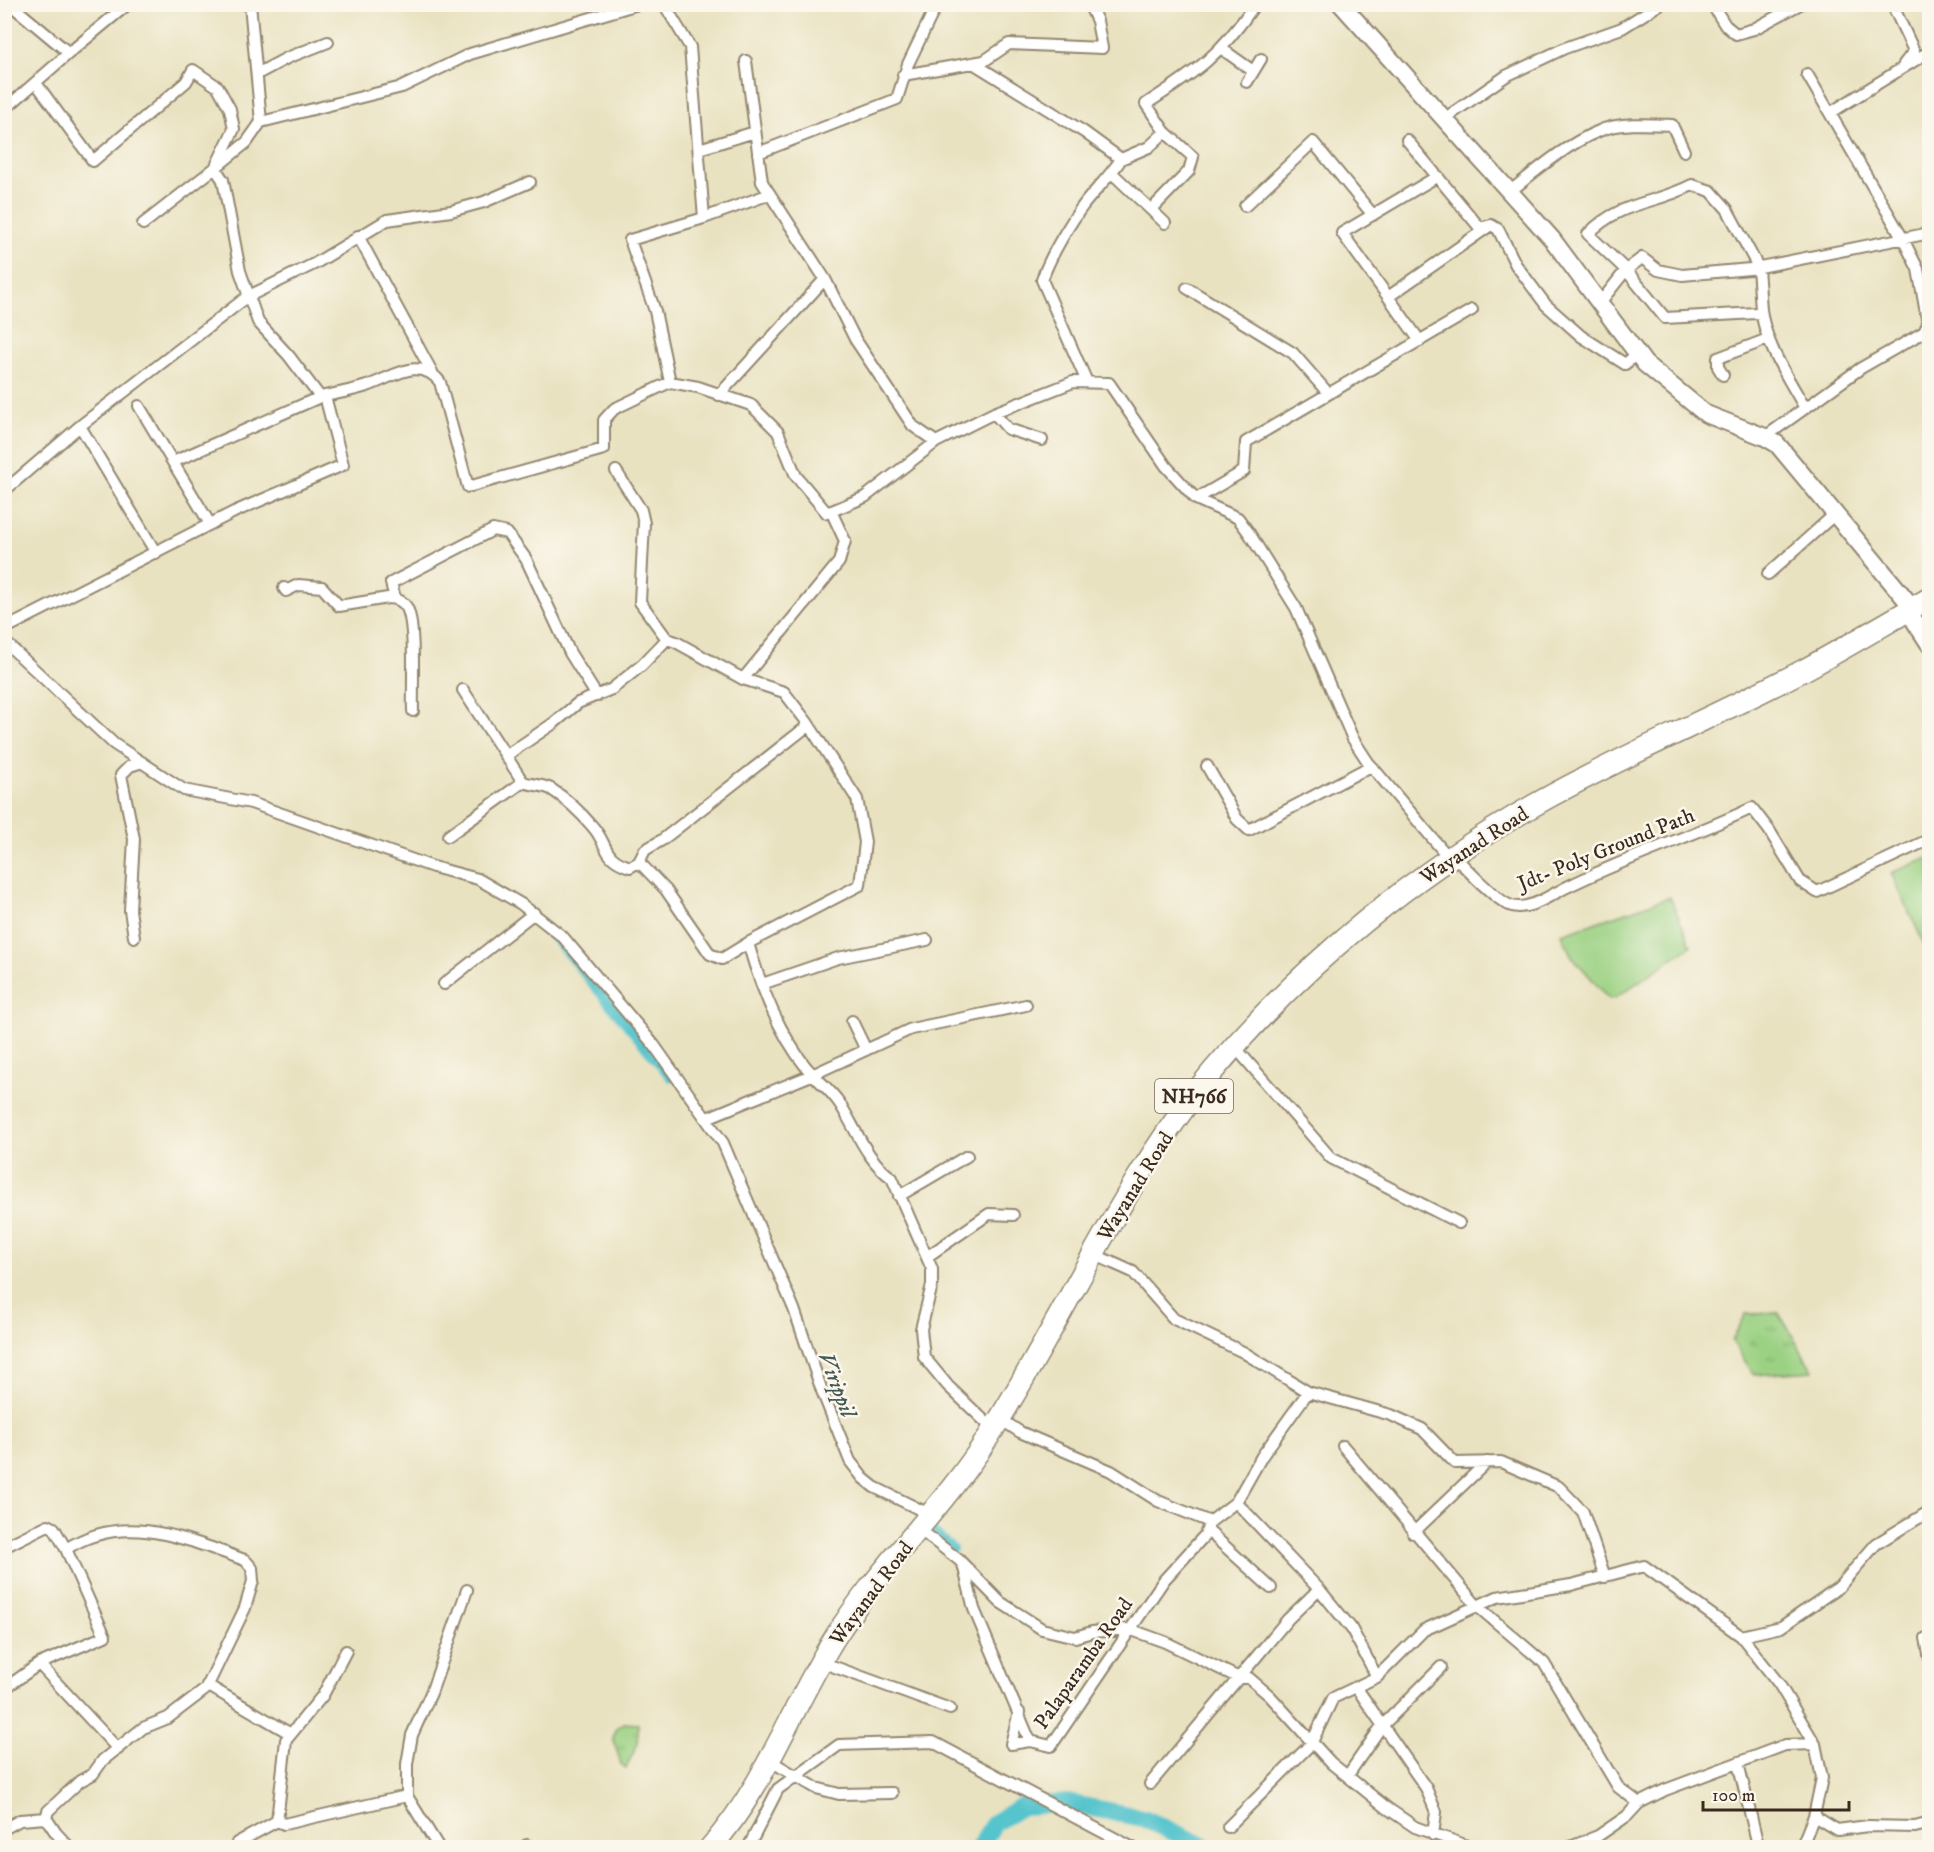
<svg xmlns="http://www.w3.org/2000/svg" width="1934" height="1852" viewBox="0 0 1934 1852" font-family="'IM FELL DW Pica',serif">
<defs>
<pattern id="park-tufts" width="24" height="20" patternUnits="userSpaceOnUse" patternTransform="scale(1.5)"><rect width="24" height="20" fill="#9bd183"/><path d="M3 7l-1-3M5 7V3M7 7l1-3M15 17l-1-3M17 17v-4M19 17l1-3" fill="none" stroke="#80aa6b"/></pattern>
</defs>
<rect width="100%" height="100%" fill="#fbf7ec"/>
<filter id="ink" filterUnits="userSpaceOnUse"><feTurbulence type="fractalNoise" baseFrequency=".0167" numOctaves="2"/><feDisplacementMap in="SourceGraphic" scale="12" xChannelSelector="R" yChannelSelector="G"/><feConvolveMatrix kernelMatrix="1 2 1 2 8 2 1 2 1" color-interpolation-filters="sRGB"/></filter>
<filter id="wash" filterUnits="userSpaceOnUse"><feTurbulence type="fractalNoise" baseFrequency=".008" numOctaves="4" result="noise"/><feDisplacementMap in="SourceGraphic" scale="24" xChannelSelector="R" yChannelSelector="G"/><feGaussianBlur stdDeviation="1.35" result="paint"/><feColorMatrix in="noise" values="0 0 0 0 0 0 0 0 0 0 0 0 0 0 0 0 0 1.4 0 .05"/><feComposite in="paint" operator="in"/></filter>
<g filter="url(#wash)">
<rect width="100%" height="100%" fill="#e9e2c1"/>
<path fill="url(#park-tufts)" stroke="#6b7e50" stroke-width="1.5" d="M1779,1313L1813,1371L1754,1375L1732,1341L1746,1314Z
M624,1723L638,1724V1743L626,1768L621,1764L613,1738L617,1728Z"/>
<path fill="#9bd183" stroke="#6b7e50" stroke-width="1.5" d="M1929,858H1930L1929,955L1891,873Z
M1670,897L1691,946L1615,998L1609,999L1571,955L1562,934Z"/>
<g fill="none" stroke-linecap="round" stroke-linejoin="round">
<path stroke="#57c4cd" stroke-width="10" d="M552,935L671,1077
M932,1531L952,1549"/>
<path stroke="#57c4cd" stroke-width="18" d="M979,1848L994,1823L1022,1806L1068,1803L1143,1818L1207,1848"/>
</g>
</g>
<g filter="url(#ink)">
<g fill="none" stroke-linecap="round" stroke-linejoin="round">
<defs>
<path id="street" d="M250,4L261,122L247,142L215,168L223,180L240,271L258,322L289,356L320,397C335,394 351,391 367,386C392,378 419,355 440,382L468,487L604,449V420L614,409L670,382L698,387L751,405L778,432L796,476L827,513L865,497L936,442L994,413L1073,382L1109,383L1166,466L1196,499L1238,518L1249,533L1296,608L1353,739L1368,762L1450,859
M664,4L690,47L704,218L630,240L655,311L670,382
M1712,4L1725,25L1736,34L1754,29L1800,4
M1892,4L1914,51L1904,64
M1222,49L1253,71
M69,53L128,4
M746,61L762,182L825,279L855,339L913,426L936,442
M973,63L1084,132L1121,159C1111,175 1097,188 1085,203C1071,221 1049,258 1042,280L1087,382
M257,74L287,58L328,42
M903,75L984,61L1009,44L1102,48L1097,21L1089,4
M1247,82L1261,59
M36,83L93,161L186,82L193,70L218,87L230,109L234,129L215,168L143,224
M4,110L69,53L10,4
M1830,113L1930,51
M1444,119L1506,76L1565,48L1622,28L1660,4
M261,122L402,87L470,54L638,4
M1407,140L1480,228L1491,225L1498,229L1516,265L1546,305L1581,336L1625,364L1637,354
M699,149L755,132
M758,153L897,99L908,64L937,4
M1121,159L1149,147L1165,132
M1112,173L1165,223
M1692,185L1711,191L1727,209L1758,267L1761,310L1757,313L1665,318L1626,270L1588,234C1622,200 1654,205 1692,185Z
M1508,193C1536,171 1565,145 1599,131C1620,122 1649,124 1672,125L1684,151
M1245,206L1313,142L1373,215
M1151,210L1189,171L1193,157L1165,132L1146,104C1197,71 1220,56 1255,4
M704,218L770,194
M358,236L432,372
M1187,288L1293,353L1328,393
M1388,297L1488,227
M1599,304L1626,270L1642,258L1658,270L1682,275L1750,269L1930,233
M1761,310C1766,346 1787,376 1805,408
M1420,341L1342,233L1438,176
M1723,375L1718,367V358L1768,339
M719,395L825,279
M139,406L210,524
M994,413L1008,429L1042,440
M80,426L156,553
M1765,437L1861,368L1924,332L1928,324L1918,269L1902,237L1807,74
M173,462L320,397
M616,471L641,510L644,523L640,602L667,639L676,642L743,679L784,692L807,722L857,799L865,842L860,885L748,943
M4,491L80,426L247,297L316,263L387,220L451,211L484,202L530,182
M1196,499L1244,471L1246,442L1472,310
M1768,574L1835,514
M284,588L286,591L298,585L322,587L339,606L388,598C396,598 403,601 407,608C416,626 412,689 413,711
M395,598L391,583L493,530L507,533L526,559L570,653L597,696
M4,629L234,512L343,465L325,396
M4,641L114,744L184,790L251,803L433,867L478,879L521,904L563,937L654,1045L723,1143L794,1309L822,1391L850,1461L863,1478L874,1487L931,1515
M743,679L839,562L845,541L831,511
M463,690L523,782C532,785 543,785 551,789C565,798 582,814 593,827C609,846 602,858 630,867L639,862
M809,725L662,840L645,850L639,862L666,890L710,954L722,959L748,943C760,985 778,1032 806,1067C817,1080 831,1090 840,1104C856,1129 867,1161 892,1178L932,1269V1285L921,1329L924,1357L948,1386L993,1429
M507,755L554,723L578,703L612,689L642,665L667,639
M1207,766L1237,819L1249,830L1371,766
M448,836L523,782
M1454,856C1465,867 1498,903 1512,906C1530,911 1552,894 1567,887C1627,857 1691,837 1752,808L1769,830L1800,881L1817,892L1930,839
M134,937L130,910L134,839L121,775L130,766L142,762
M444,984L534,913
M762,984L838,958L927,940
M852,1021L866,1050
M1235,1047L1331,1158L1459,1223
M707,1118L814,1074L911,1029L1026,1005
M899,1196L967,1156
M1093,1254L1133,1272L1174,1319L1243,1352L1308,1392L1391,1415L1422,1429L1455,1463L1501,1462L1559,1487L1583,1512L1605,1577
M928,1256L989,1214L1013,1215
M999,1418L1020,1432L1111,1471L1158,1501L1210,1522
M1343,1446L1477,1606L1544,1663L1618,1787L1639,1803
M1236,1502L1319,1589L1351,1628L1377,1677
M1210,1522L1236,1502L1262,1456L1308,1392
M919,1529L959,1560L1000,1602L1042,1629L1075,1637L1092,1632L1129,1629L1165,1642L1235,1676L1249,1678L1270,1696L1331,1763L1387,1808L1415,1827L1473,1848
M1207,1530L1271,1588
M1413,1533L1487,1462
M4,1547L48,1525L54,1528L66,1549
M963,1564L974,1609L1030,1741L1051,1746L1164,1580L1205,1535L1210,1522
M1741,1636L1781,1627L1839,1587L1876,1544L1930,1511
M1930,1637L1926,1638L1930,1659
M346,1651L323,1695L286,1740L277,1821L284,1824L407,1796
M821,1662L950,1709
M39,1664L105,1636L66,1549C124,1511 186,1539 245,1560L252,1568L253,1581L245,1608L206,1689L168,1718L143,1728L103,1760L93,1774L80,1781L48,1811L46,1818L56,1833L70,1848
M207,1685L291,1734
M1356,1687L1426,1788L1436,1812L1433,1835
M4,1689L39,1664L118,1749
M1019,1712L1011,1744L1030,1741
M769,1760L816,1788L839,1794L892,1793
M1738,1763L1757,1841
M1348,1775L1381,1727L1441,1667
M1150,1784L1288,1619L1319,1589
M1228,1827L1311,1744L1333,1698L1377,1677L1424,1630L1497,1597L1571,1585L1644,1566L1741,1636L1779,1684L1815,1744L1822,1778L1814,1816L1837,1830L1868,1826L1915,1827L1930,1823
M4,1829L20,1820L46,1818
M239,1848L237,1843L277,1821
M439,1848L407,1796V1764L412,1735L431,1693L467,1590
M522,1848L527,1845
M748,1848L778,1789L839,1745L933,1742L1133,1848
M1568,1848L1598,1836L1627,1816L1639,1803L1665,1790L1785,1745L1815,1744
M1801,1848L1814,1816"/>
<path id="secondary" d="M1341,4L1552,239L1645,364L1706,414L1765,437L1777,444L1913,608
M1908,611L1930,645"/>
<path id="highway" d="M710,1848C765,1787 791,1708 834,1639C878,1568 941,1510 987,1439C1065,1318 1121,1182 1213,1071C1303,964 1417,871 1538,803C1625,754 1717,716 1804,670C1847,647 1888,622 1930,598"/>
</defs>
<use href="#street" stroke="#928670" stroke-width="14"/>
<use href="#secondary" stroke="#928670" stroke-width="20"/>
<use href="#highway" stroke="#928670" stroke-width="24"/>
<use href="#street" stroke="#fff" stroke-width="10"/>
<use href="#secondary" stroke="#fff" stroke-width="16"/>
<use href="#highway" stroke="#fff" stroke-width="21"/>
</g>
</g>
<g text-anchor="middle" stroke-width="5" stroke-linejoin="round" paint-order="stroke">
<rect fill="#fbf7ec" stroke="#75685c" stroke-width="1.5" x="1155" y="1079" width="78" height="34" rx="4.5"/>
<g font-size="20" font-weight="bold" fill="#3b2a1e">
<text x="1194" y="1103">NH766</text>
</g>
<g font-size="21" fill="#3b2a1e" stroke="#fbf7ec">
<text transform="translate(1474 845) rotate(-33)" y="7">Wayanad Road</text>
<text transform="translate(1606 849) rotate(-22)" y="7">Jdt- Poly Ground Path</text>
<text transform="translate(1135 1186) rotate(-58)" y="7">Wayanad Road</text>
<text transform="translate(871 1593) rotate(-53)" y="7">Wayanad Road</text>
<text transform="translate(1083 1663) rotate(-55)" y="7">Palaparamba Road</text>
</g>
<g font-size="22" font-style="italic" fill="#435853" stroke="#fbf7ec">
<text transform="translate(838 1384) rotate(69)" y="8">Virippil</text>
</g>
</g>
<rect width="1934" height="1852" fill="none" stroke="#fbf7ec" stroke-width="24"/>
<path d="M1703 1801v9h146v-9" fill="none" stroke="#3b2a1e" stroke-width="3"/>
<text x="1712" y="1801" font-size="18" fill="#3b2a1e" stroke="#fbf7ec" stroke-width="4.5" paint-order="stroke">100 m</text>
</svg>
